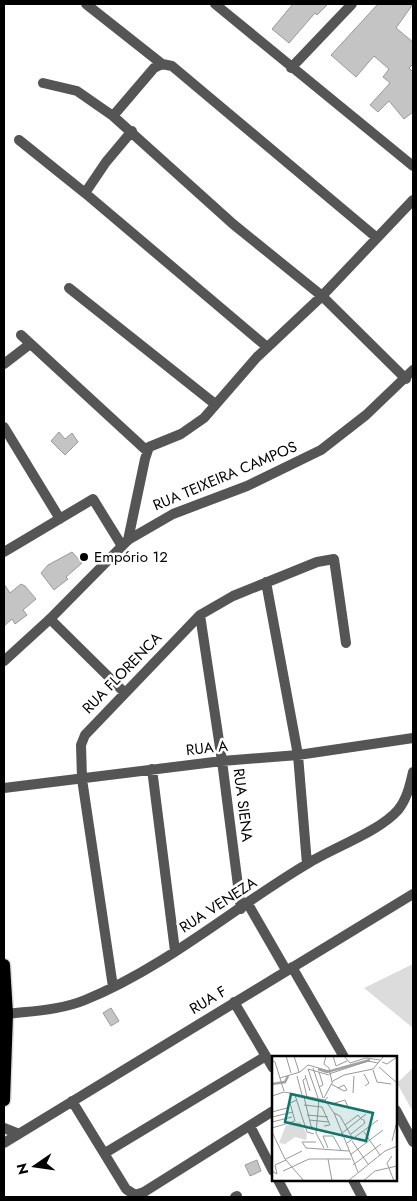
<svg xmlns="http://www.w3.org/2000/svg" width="417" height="1201" viewBox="0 0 417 1201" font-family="Jost,sans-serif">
<rect width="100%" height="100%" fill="#fff"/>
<path fill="#dcdcdc" d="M413,964V1028L364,988Z
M413,1068V1112L397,1083Z"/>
<path fill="#c4c4c4" stroke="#999" d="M293,4H328L317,15L315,13L289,43L272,29Z
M378,4H413L396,28L413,42V64L409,68L413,72V112L404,119L389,101L378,112L370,105L390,83L383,77L389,69L374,56L356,77L331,55Z
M59,432L65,439L72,433L78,442L65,455L51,441Z
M72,552L82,563L66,577L68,579L54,590L41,573L48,565Z
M4,584L10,593L21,584L25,586L36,599L23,610L27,615L15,624L12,619L4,626Z
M111,1008L119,1021L111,1026L103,1013Z
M257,1160L261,1171L250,1176L245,1165Z"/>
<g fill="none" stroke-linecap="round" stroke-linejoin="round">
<defs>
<path id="primary" d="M4,965L7,1014L4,1100"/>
</defs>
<use href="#primary" stroke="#dbdbdb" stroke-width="15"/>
<path stroke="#555" stroke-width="10" d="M86,4L162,64
M215,4L413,166
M291,68L352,4
M43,83L77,91L113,116L233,224L322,296L406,379
M113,116L154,68L162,64L172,66L377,238
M132,131L106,162L85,193L267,347
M19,140L85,193
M69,288L215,404
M21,335L147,451
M4,364L30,344
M4,427L60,519
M128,540L145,459L149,447L181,434L204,418L257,357L322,296L413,200
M4,552L93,499L122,546
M266,582L298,755L307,864
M200,615L222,761L241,909
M50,619L124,692
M152,769L175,951
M4,788L222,761L298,755L413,738
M248,904L286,970
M292,967L344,1057
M113,987L82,779L81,745L85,735L200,615L233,596L317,562L334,559L346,643
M234,1002L273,1068
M7,1014C32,1011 61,1010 85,1000C166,967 233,908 307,864C332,848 379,832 398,810C407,799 410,785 413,772
M72,1101L126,1189L135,1195L144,1192L273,1111
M396,1110L413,1142
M250,1126L273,1171
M4,1128L19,1134
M4,1143L413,894
M105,1153L266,1056
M278,1180L287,1197
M353,1180L362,1197
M235,1197L237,1196"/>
<path stroke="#555" stroke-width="10" d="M4,661L50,619L128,540L173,514L247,486L321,450L366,415L413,370"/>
<use href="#primary" stroke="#000" stroke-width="12"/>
</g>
<circle fill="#000" stroke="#fff" stroke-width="2" cx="84" cy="557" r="5"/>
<g text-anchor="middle" stroke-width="5" stroke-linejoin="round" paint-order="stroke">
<g font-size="15" fill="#000" stroke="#fff">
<text transform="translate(225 476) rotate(-23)" y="5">RUA TEIXEIRA CAMPOS</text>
<text transform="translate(122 673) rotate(-46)" y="5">RUA FLORENCA</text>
<text transform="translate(207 748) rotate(-6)" y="5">RUA A</text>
<text transform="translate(243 805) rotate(83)" y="5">RUA SIENA</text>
<text transform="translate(218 905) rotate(-33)" y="5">RUA VENEZA</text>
<text transform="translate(208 1000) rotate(-31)" y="5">RUA F</text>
</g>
<g font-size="15" fill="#000" stroke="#fff" text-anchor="start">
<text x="94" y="562">Empório 12</text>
</g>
</g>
<g transform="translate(272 1056)">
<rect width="125" height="125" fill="#fff"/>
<path d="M28,66L35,78L34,84L23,81L13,88L7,87L14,69Z" fill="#dcdcdc"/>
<path fill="none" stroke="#a3a3a3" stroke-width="2.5" d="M46,13L55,16L98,4M0,28L13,26L16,20"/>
<path fill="none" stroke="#999" stroke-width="1" d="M14,0L19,17M22,0L27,16M54,0L52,8L57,12L60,26M61,0L64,10L75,5M72,0L78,7L94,2L108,4M0,4L3,6L12,35M110,6L115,8L125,1M107,11L125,27M41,12L51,42M101,14L105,26L119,28M57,18L96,5L106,7M92,18L97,27L93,30M33,19L38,35M25,20L30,39M8,22L28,16L36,9L57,15M34,22L31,24L35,41M59,28L72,35L75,34L72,29L66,32M47,31L51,29L47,16M81,37L82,20M23,39L35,76L42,78M0,40L12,36L53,44L56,41M32,41L39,70L44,74M46,42L36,13L57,19M52,42L61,25L72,19L101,13L112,0M47,43L44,77L52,92M53,44L62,57L86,116M63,47L73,44L77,53M32,49L50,51L58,69L52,70M0,56L15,52L16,54M62,57L68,60L81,83M35,59L56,61M0,61L21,56M37,64L57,66M0,66L20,61M73,69L86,59L90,64M0,72L23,65L18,47L25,44M0,76L13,103L32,125M92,76L108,99M69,78L94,58M79,78L93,67L91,63M80,85L96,108M120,85L125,65M44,86H30L34,92L77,95M75,87L106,64M56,92L51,80H61L69,94M78,99L111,74M120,100L115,107L122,125M14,103L30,95M56,103L60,125M81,109L109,88M0,115L5,118L3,109L14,104M11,115L37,103H79M76,125L113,95L125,90M91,125L103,115L125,110"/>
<path fill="#0f766e" fill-opacity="0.15" stroke="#0f766e" stroke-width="2.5" d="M19,38L101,57L94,85L13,66Z"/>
<rect width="125" height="125" fill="none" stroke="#000" stroke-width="2.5"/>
</g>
<rect width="417" height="1201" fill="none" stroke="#000000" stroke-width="10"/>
<g transform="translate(35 1166) rotate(257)" stroke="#ffffff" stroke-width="4" paint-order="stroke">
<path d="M0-4L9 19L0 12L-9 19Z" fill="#000000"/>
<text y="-8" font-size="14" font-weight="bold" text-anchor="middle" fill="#000000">N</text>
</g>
</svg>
